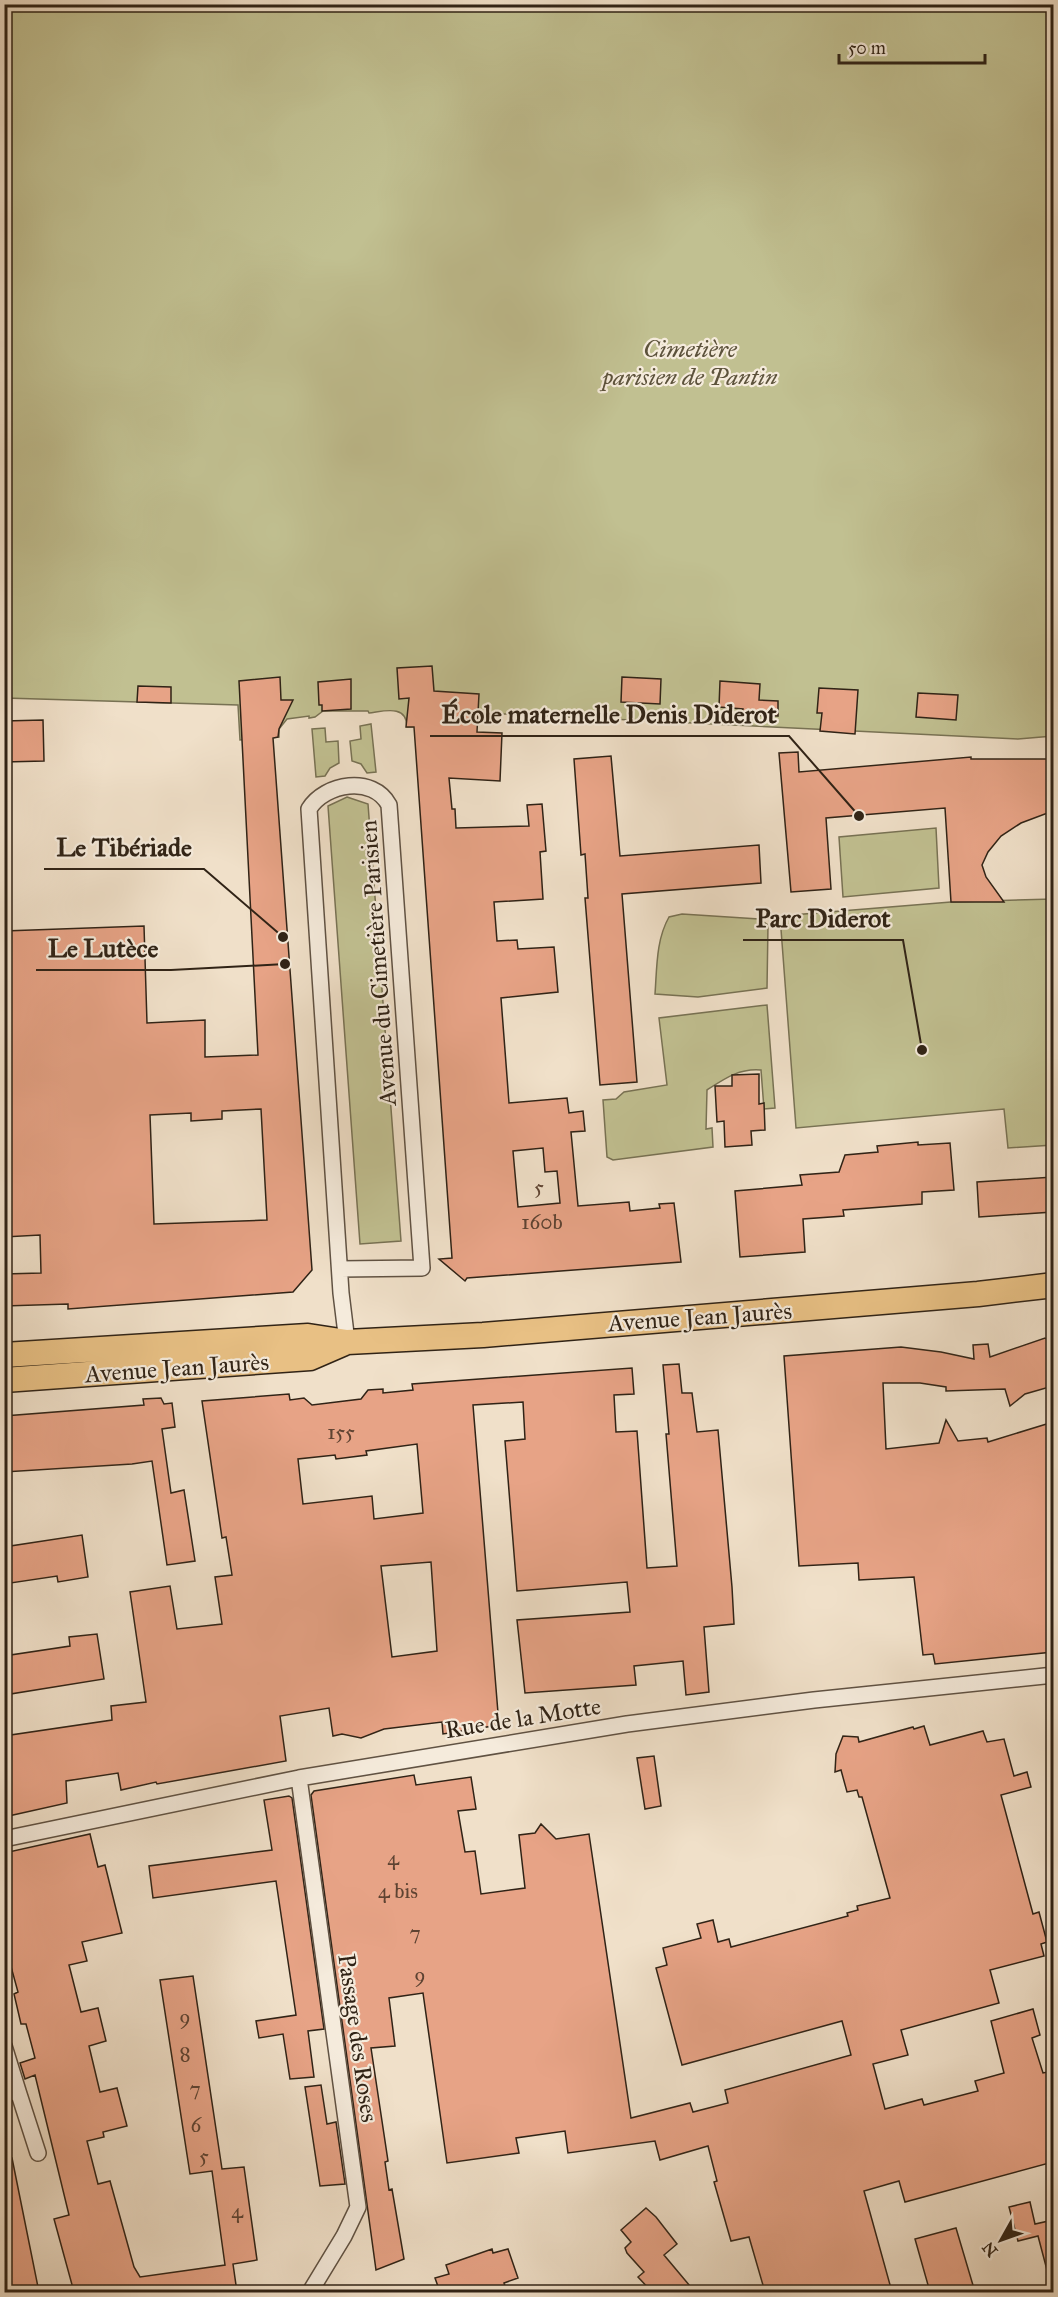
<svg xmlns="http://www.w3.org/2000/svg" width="1058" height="2297" viewBox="0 0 1058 2297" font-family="'IM FELL Great Primer',serif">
<rect width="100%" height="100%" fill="#f0e0c9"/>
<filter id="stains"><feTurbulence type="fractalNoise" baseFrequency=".00333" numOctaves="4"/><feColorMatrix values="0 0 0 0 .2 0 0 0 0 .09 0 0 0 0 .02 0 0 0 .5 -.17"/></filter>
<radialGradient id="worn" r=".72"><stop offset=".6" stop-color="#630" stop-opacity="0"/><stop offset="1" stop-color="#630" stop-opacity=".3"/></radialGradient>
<path fill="#c1c091" stroke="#787254" stroke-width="1.5" d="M5,5H1053V736L1018,739L446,711C433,719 422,727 407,727C407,703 381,712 369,713L368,711H323L315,717L309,718V716L287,719L279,729V737L240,740L238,705L5,698Z
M371,724L376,772L367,773L361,764L352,761L350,741L361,739L360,726Z
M325,728L326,742L338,741L339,763L330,768L325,776L316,777L312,729Z
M347,797L368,804L401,1241L360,1244L328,806Z
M936,828L939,888L843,897L839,837Z
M1053,899V1145L1008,1148L1004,1109L796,1128L780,916L951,902Z
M682,914L759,919L768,925L767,988L698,997L655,994C657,967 656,940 669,917Z
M767,1005L775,1108L764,1109L761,1070C739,1068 724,1079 707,1090L706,1129L712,1128L713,1147L613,1160L607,1157L603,1100L616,1099L624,1092L667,1085L659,1018Z"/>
<path fill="#e7a386" stroke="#302316" stroke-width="1.5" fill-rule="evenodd" d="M432,666L434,691L479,694L477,732L502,733L500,781L449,778L452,809H455L456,828L529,826L527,805L542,804L546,851L540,852L543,899L494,902L497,941L517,940L518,949L554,947L558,992L501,998L509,1103L567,1098L569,1113L583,1111L585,1131L571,1132L578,1206L629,1202L630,1211L660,1208L659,1204L674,1203L681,1262L467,1278L465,1281L439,1259L452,1258L414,727H406L409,698L399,699L397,668ZM543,1148L545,1172L557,1171L560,1203L518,1207L513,1151Z
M280,677L281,700H293L279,729L278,737L273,738L312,1270L293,1292L68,1309V1304L4,1306V1274L41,1273L40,1235L4,1237V931L144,926L147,1023L205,1020V1057L258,1055L239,681ZM261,1109L267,1220L154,1224L150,1115L191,1113V1121L222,1119V1111Z
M622,677L661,679L660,704L621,702Z
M351,679V709L322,711V705H319L318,682Z
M720,681L760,684L759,700L778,701V716L742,715L743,709L719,707Z
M138,686L171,687V703L137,702Z
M819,688L858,690L855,734L820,731L822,713H817Z
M918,693L958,695L956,720L916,717Z
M43,720L44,761L4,762V721Z
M798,752L799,772L971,757V759H1053V811L1021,823L1001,836L988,852L982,865L986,877L1004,902H951L945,808L826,818L831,889L791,892L779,753Z
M611,756L620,856L759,845L761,883L622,894L637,1082L600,1085L585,898H588L585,854L581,855L574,759Z
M759,1074V1104L764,1103L765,1130L751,1131L752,1145L725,1147L724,1121L717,1122L715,1086H732V1075Z
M918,1142V1145L950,1143L954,1190L922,1192V1204L843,1210L844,1216L803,1219L805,1252L740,1257L735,1191L802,1185L800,1175L839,1172L845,1155L878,1152L877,1146Z
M1053,1177V1212L979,1217L977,1182Z
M1045,1338L1053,1344V1386L1025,1394L1010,1406L1005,1389L946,1391V1387L920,1383H883L886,1449L939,1443L946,1420L958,1441L987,1438L988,1442L1053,1422V1652L935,1664L933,1654L923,1655L914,1577L859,1580L858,1563L799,1566L784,1356L901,1347L941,1352L974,1359L973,1345L988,1344L990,1357Z
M679,1364L682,1393H692L697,1432L718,1430L732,1587L734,1624L704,1627L709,1692L686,1695L683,1661L634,1666L636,1685L525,1693L517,1620L630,1612L627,1582L517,1591L505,1441L525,1439L523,1402L473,1405L499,1725L443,1734L442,1722L384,1729L361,1738L342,1734L333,1736L329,1708L280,1716L286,1761L157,1784L156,1782L121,1790L118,1773L66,1781L67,1803L4,1817V1736L112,1720L111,1706L146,1702L130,1592L170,1586L177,1629L222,1624L215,1577L232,1575L226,1537L222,1538L202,1401L289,1394L290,1400L304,1398L312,1405L361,1399L368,1390L383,1389V1393L413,1390L412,1384L632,1368L634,1394L614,1395L616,1432L637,1431L647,1568L677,1566L666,1434H669L663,1365ZM417,1444L423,1513L374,1519L372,1496L303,1504L298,1459L335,1455L336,1459L367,1455L366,1451ZM431,1562L437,1651L392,1657L381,1566Z
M161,1398L164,1404L172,1403L175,1427L162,1429L171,1493L184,1490L195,1561L167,1565L152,1461L132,1464L4,1472V1416L144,1405L143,1399Z
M82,1535L88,1577L58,1582L57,1576L4,1584V1547Z
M97,1634L104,1679L4,1695V1656L70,1646L69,1637Z
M924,1726L930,1745L983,1731L987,1742L1004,1739L1014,1776L1027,1772L1031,1787L1001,1795L1033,1914L1039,1912L1047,1942L1041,1944L1044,1956L990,1970L999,2003L901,2030L908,2055L873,2064L885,2109L922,2099L924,2105L978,2091L975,2081L1004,2073L991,2021L1033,2009L1040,2035L1032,2038L1043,2073L1053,2071V2162L905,2202L899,2181L864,2191L892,2292H765L749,2237L731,2241L714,2182L717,2181L708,2146L660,2160L655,2141L568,2153L565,2131L516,2138L519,2153L447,2163L423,1993L389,1998L395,2046L371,2048L388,2161L385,2162L389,2190L392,2189L404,2259L376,2270L311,1795L314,1791L414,1775L416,1785L471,1777L476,1809L458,1811L465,1852L475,1851L481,1894L525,1888L519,1835L535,1833L541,1824L556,1839L589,1834L631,2118L690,2103L693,2112L728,2103L725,2090L851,2055L842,2021L682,2065L656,1968L667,1965L663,1948L701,1938L697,1924L713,1920L718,1942L729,1939L731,1947L848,1916L847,1913L858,1910L857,1906L890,1898L862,1797H859L857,1790L847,1792L841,1770L835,1772L836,1754L843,1736L858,1737L859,1742L913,1727L914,1729Z
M654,1756L661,1806L645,1809L637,1758Z
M289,1796L292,1798L324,2029L308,2031L314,2077L290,2079L283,2034L259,2038L256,2021L296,2015L276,1881L153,1898L149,1866L272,1850L264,1800Z
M90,1834L98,1867L105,1865L122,1933L82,1942L87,1961L69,1965L81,2012L98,2008L106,2041L89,2046L100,2092L117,2088L127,2126L103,2132L104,2137L87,2141L98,2184L110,2181L134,2267L140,2277L225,2265L212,2171L190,2174L160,1980L193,1976L222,2169L244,2167L257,2260L233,2264L237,2292H74L54,2219L69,2215L35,2075L25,2079L20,2063L35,2058L26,2024H21L14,1994L18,1992L4,1941V1853Z
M321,2085L327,2124L336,2122L345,2184L320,2186L305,2087Z
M12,2158L39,2292H4V2159Z
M1030,2202L1035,2224L1053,2220V2273L1048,2274L1038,2236L1018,2241L1009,2207Z
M646,2208L656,2217L677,2244L664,2255L695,2292H652L638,2277L644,2272L627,2253L625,2248L631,2242L621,2230Z
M956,2228L975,2292H930L915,2239Z
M492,2249L493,2253L508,2249L518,2278L504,2283L507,2292H440L435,2278L449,2274L446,2265Z"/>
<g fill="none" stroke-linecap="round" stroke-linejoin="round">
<defs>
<path id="minor" d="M340,1269L422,1268L389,805C373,775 325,783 309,809L341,1293L347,1342
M299,1778L358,2207L344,2236L310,2292
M4,1839L299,1778L627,1724L814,1700L1054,1675
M4,2046L18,2091L4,2094
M18,2091L38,2153"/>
<path id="primary" d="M4,1355L308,1336L347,1342L483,1335L978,1294L1054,1285
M4,1380L310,1358L347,1342"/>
</defs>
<use href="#minor" stroke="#605243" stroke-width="18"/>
<use href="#primary" stroke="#302316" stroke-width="27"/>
<use href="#minor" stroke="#f5ebdc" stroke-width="15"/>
<use href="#primary" stroke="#e8c084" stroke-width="24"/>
</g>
<g text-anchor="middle" stroke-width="4.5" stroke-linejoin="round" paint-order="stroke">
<g font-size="21" fill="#5e4332">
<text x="539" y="1194">5</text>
<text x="542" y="1229">160b</text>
<text x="341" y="1439">155</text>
<text x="393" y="1865">4</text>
<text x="398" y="1898">4 bis</text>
<text x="415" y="1940">7</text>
<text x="420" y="1982">9</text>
<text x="185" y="2024">9</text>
<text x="185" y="2061">8</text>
<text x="195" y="2096">7</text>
<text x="196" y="2132">6</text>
<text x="204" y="2163">5</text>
<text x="237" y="2218">4</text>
</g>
<g font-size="24" font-style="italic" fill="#5c523b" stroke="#f5ebdc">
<text x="690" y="357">Cimetière<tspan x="690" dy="28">parisien de Pantin</tspan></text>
</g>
<g font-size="24" fill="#302316" stroke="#f5ebdc">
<text transform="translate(378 963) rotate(-94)" y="8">Avenue du Cimetière Parisien</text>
<text transform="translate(700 1317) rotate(-4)" y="8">Avenue Jean Jaurès</text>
<text transform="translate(177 1368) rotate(-4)" y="8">Avenue Jean Jaurès</text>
<text transform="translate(523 1718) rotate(-9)" y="8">Rue de la Motte</text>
<text transform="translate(358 2038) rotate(82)" y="8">Passage des Roses</text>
</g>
</g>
<path fill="none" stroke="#302316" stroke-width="2" d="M859 816L789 736H430M283 937L204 869H44M922 1050L903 940H743M285 964L171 970H36"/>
<g fill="#302316" stroke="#f5ebdc" stroke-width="2">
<circle cx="859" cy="816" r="6"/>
<circle cx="283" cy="937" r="6"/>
<circle cx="922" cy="1050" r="6"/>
<circle cx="285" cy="964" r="6"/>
</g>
<g font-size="26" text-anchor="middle" font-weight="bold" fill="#302316" stroke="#f5ebdc" stroke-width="4.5" stroke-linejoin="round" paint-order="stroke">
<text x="609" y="723">École maternelle Denis Diderot</text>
<text x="124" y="856">Le Tibériade</text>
<text x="823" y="927">Parc Diderot</text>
<text x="103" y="957">Le Lutèce</text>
</g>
<rect width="1058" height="2297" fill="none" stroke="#f0e0c9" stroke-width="24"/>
<rect x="6" y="6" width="1046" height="2285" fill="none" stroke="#302316" stroke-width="3"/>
<rect x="12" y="12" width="1034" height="2273" fill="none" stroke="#302316" stroke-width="1.5"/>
<g transform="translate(1001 2240) rotate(230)" stroke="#f5ebdc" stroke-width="4.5" paint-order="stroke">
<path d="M0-4.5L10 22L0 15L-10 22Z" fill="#302316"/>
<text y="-9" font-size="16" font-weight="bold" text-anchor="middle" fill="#302316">N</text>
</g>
<path d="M839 54v9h146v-9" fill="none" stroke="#302316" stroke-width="3"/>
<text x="848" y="54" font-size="18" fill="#302316" stroke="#f5ebdc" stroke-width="4.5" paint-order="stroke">50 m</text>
<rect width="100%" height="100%" filter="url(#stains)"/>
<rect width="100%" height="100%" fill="url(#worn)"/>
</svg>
